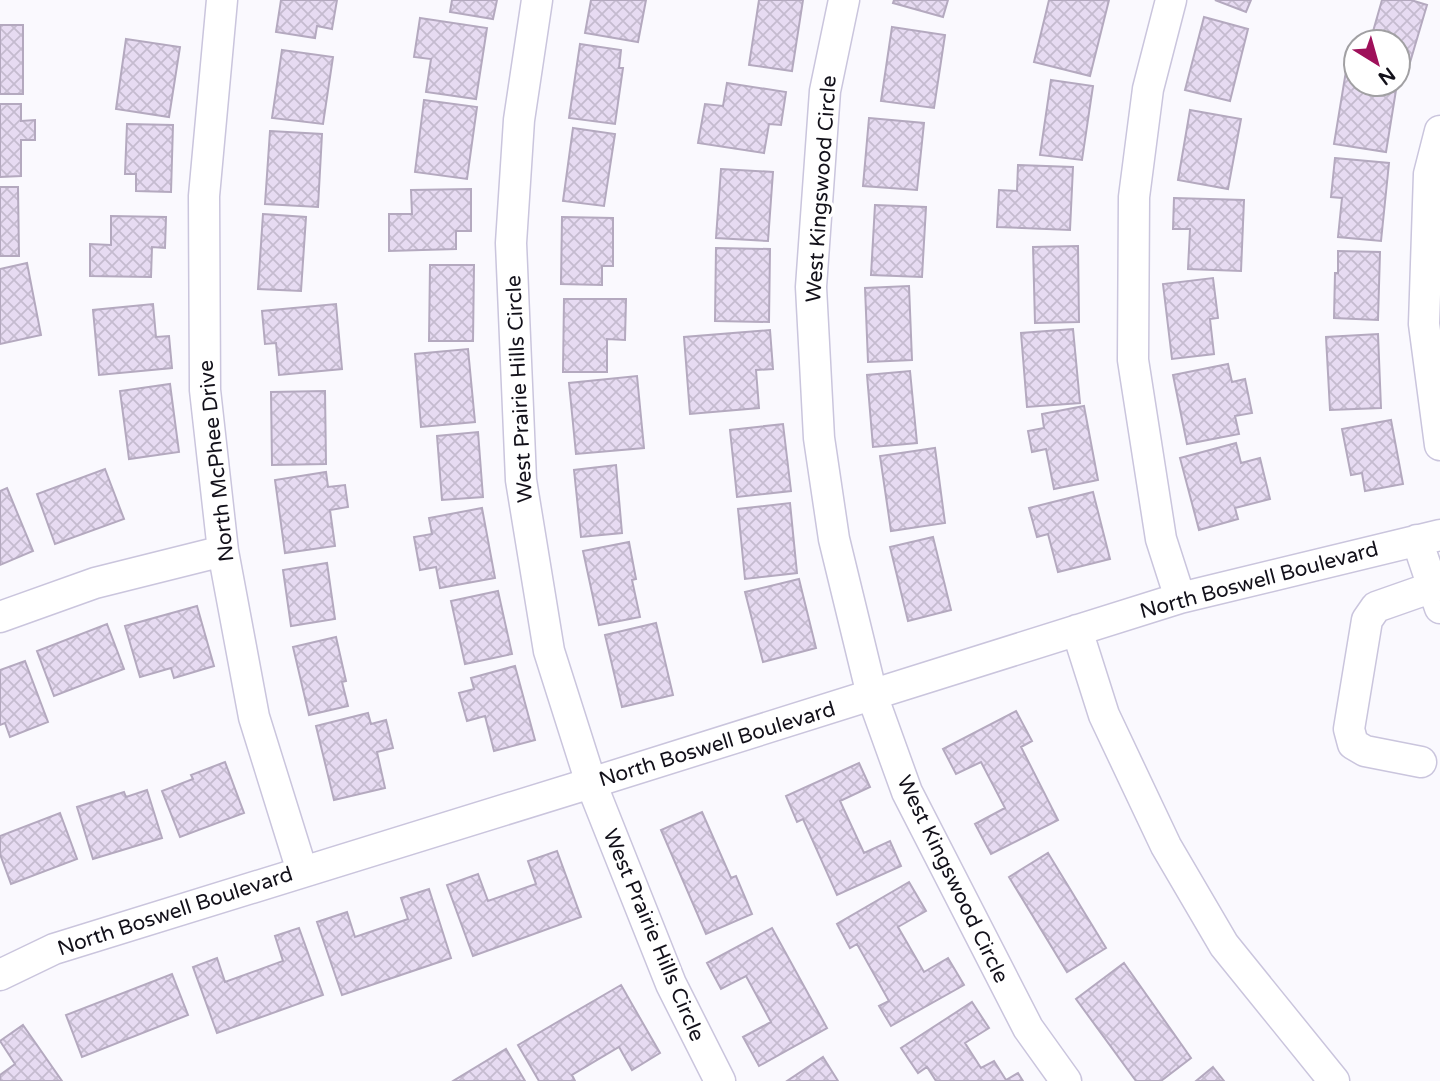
<svg xmlns="http://www.w3.org/2000/svg" width="1440" height="1081" viewBox="0 0 1440 1081" font-family="'Varela Round',sans-serif">
<defs>
<pattern id="building-cross-hatch" width="8" height="8" patternUnits="userSpaceOnUse" patternTransform="scale(1.75)"><rect width="8" height="8" fill="#e7dbf2"/><path d="M0 0l8 8M0 8l8-8" fill="none" stroke="#c5bbcf"/></pattern>
</defs>
<rect width="100%" height="100%" fill="#faf9fe"/>
<path fill="url(#building-cross-hatch)" stroke="#b4a9bf" stroke-width="2" d="M281,0H337L332,29L317,26L315,38L276,32Z
M452,0H497L493,19L450,12Z
M591,0H646L638,42L585,33Z
M759,0H803L792,71L749,65Z
M894,0H948L943,17L893,3Z
M1049,0H1109L1090,76L1034,62Z
M1215,0H1251L1246,12Z
M1382,0H1411L1427,5L1406,76L1398,74V42H1370Z
M1204,17L1248,29L1230,101L1185,90Z
M420,18L487,28L476,99L426,92L431,59L414,57Z
M0,25H23V94H0Z
M892,27L945,35L934,108L881,101Z
M126,39L180,47L169,117L116,109Z
M580,44L621,50L619,68H623L615,124L569,118Z
M282,50L333,57L323,124L272,118Z
M1346,71L1356,73V84H1397L1386,152L1334,144Z
M1051,80L1093,86L1082,160L1040,155Z
M727,83L786,92L781,125L769,124L764,153L698,143L705,104L723,106Z
M424,100L477,107L467,179L415,172Z
M0,104H21V121L35,120V140H21V176L0,177Z
M1190,110L1241,119L1228,189L1178,180Z
M869,118L924,123L917,190L863,186Z
M127,124L173,125L171,192L136,191V174H125Z
M573,128L615,134L604,206L563,201Z
M270,131L322,134L318,207L265,204Z
M1335,158L1389,163L1381,241L1338,237L1342,198L1331,197Z
M1018,165L1073,167L1070,230L997,227L999,190L1017,191Z
M721,169L773,172L768,241L716,238Z
M0,187H18L19,256H0Z
M471,189V231H456V249L389,251V214H412L411,190Z
M1174,198L1244,200L1241,271L1188,269L1190,229H1173Z
M875,205L926,207L922,277L871,275Z
M263,214L306,217L301,291L258,289Z
M111,216L166,217L165,248L152,247L151,277L90,276V244L111,245Z
M562,217L613,218V266H602V285L561,284Z
M1078,246L1079,322L1035,323L1033,247Z
M716,248L770,249L769,322L715,321Z
M1338,251L1380,252L1378,320L1334,318L1335,273H1338Z
M27,263L41,335L0,344V269Z
M430,265H474L473,341H429Z
M1213,278L1218,318L1210,319L1214,354L1172,359L1163,284Z
M909,286L912,360L868,362L865,288Z
M564,299H626L625,340L607,339V372H563Z
M153,304L156,337L169,336L172,368L99,375L93,310Z
M336,304L342,369L279,375L276,343L265,344L262,311Z
M1073,329L1080,403L1027,407L1021,333Z
M770,330L773,369L756,370L759,408L690,414L684,337Z
M1378,334L1381,408L1330,410L1326,337Z
M468,349L475,422L421,427L415,354Z
M1228,364L1232,382L1245,379L1252,413L1235,416L1239,434L1187,444L1173,375Z
M910,371L917,443L873,447L867,375Z
M637,376L644,448L576,454L569,383Z
M170,384L179,452L129,459L120,391Z
M325,391L326,464L272,465L271,392Z
M1084,406L1098,480L1054,489L1046,449L1032,452L1028,431L1044,428L1042,414Z
M1391,420L1403,484L1365,491L1362,473L1351,475L1342,429Z
M783,424L791,491L737,497L730,430Z
M478,432L483,497L442,500L437,436Z
M1236,443L1241,463L1260,458L1270,499L1235,508L1238,519L1199,530L1180,458Z
M935,448L945,523L891,531L880,456Z
M616,465L622,533L581,537L574,470Z
M105,469L124,519L55,544L37,494Z
M326,472L328,487L345,485L348,507L330,510L335,546L285,553L275,480Z
M7,488L33,551L0,565V491Z
M1093,492L1110,559L1058,572L1048,534L1037,537L1029,508Z
M790,503L797,573L745,579L738,509Z
M482,508L495,578L440,588L436,567L420,570L414,537L432,534L429,518Z
M933,537L951,610L908,621L890,547Z
M629,542L636,579L632,580L640,617L599,625L583,551Z
M327,563L335,619L291,626L283,570Z
M799,579L816,648L763,662L745,592Z
M498,591L512,654L465,664L451,601Z
M197,606L214,666L174,678L171,668L140,677L125,626Z
M656,623L673,695L622,707L605,635Z
M107,624L124,669L54,696L37,651Z
M336,637L346,681L342,682L348,706L309,715L293,647Z
M25,661L48,722L10,737L5,723L0,725V670Z
M515,666L535,740L494,751L485,716L467,721L459,693L474,689L471,678Z
M1016,711L1032,741L1021,747L1058,820L991,854L975,824L1005,808L981,762L956,774L943,749Z
M368,713L371,724L386,720L393,748L377,752L385,788L334,800L316,726Z
M225,762L244,813L180,837L162,791L193,779L191,775Z
M859,763L870,787L840,801L864,853L890,841L901,866L837,895L803,819L797,822L786,796Z
M147,790L162,838L93,859L77,807L124,792L126,797Z
M702,812L731,878L736,876L752,914L706,934L661,830Z
M60,813L77,859L11,884L0,854V836Z
M557,851L581,917L473,956L447,885L478,874L488,901L536,884L528,861Z
M1048,853L1106,948L1067,972L1009,877Z
M909,882L926,911L898,927L924,972L948,958L964,985L891,1026L879,1006L889,1001L857,944L850,948L837,924Z
M429,889L451,958L342,995L317,922L347,912L355,937L408,919L401,898Z
M299,928L323,995L217,1033L193,967L217,958L225,982L283,961L275,936Z
M772,928L827,1028L759,1066L743,1037L771,1022L746,976L721,989L707,963Z
M1124,963L1191,1058L1161,1081H1136L1076,999Z
M172,974L188,1015L82,1057L66,1015Z
M621,985L660,1053L632,1070L619,1047L572,1075L575,1081H539L518,1045Z
M972,1002L989,1028L965,1043L981,1068L994,1061L1006,1080L1018,1073L1023,1081H936L927,1067L918,1073L901,1048Z
M23,1025L62,1081H0V1075L15,1064L0,1041Z
M506,1049L525,1081H453Z
M823,1057L838,1081H787Z
M1213,1067L1224,1081H1196Z"/>
<g fill="none" stroke-linecap="round" stroke-linejoin="round">
<defs>
<path id="minor" d="M222,0L204,196L205,390L223,551L254,717L302,871
M537,0L519,120L511,243L521,480L549,651L591,783L671,984L720,1081
M844,0L825,91L811,287L819,438L834,539L872,695L907,792L1028,1028L1066,1081
M1171,0L1148,89L1134,197L1133,360L1161,539L1180,598
M1440,131L1429,174L1424,324L1440,445
M1417,540L1440,608
M0,617L95,583L223,551
M1077,630L1104,715L1166,846L1224,945L1334,1081
M1421,762L1365,751L1353,744L1349,729L1367,620L1376,607L1433,587
M0,975L54,949L591,783L1180,598L1440,535"/>
</defs>
<use href="#minor" stroke="#cac5dd" stroke-width="33"/>
<use href="#minor" stroke="#fff" stroke-width="30"/>
</g>
<g text-anchor="middle" stroke-width="7" stroke-linejoin="round" paint-order="stroke">
<g font-size="21" fill="#13111a" stroke="#fff">
<text transform="translate(821 189) rotate(-86)" y="7">West Kingswood Circle</text>
<text transform="translate(519 389) rotate(-93)" y="7">West Prairie Hills Circle</text>
<text transform="translate(216 461) rotate(-96)" y="7">North McPhee Drive</text>
<text transform="translate(1259 580) rotate(-15)" y="7">North Boswell Boulevard</text>
<text transform="translate(717 744) rotate(-17)" y="7">North Boswell Boulevard</text>
<text transform="translate(953 879) rotate(64)" y="7">West Kingswood Circle</text>
<text transform="translate(175 911) rotate(-18)" y="7">North Boswell Boulevard</text>
<text transform="translate(654 935) rotate(67)" y="7">West Prairie Hills Circle</text>
</g>
</g>
<g transform="translate(1377 63) rotate(143)"><circle r="33" fill="#ffffff" stroke="#a1a0a3" stroke-width="2"/>
<path d="M0-5L12 26L0 18L-12 26Z" fill="#9f105a"/>
<text y="-10" font-size="19" font-weight="bold" text-anchor="middle" fill="#13111a">N</text>
</g>
</svg>
